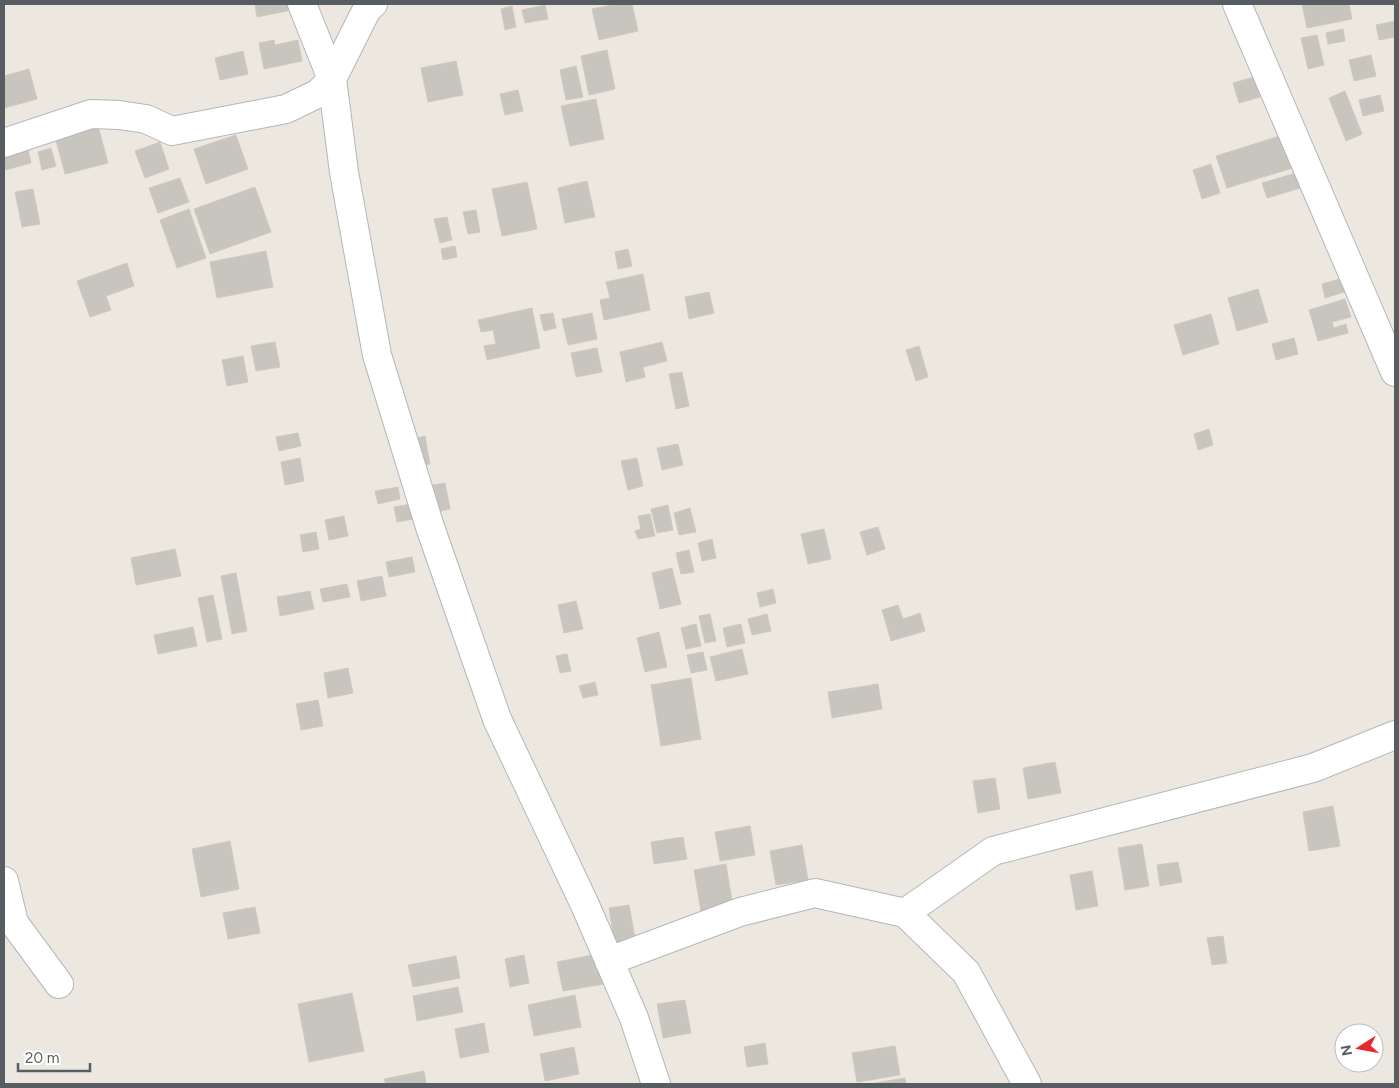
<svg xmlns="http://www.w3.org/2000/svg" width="1399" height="1088" viewBox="0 0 1399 1088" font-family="Figtree,sans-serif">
<rect width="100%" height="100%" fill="#ece8e0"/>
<path fill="#c8c5bf" stroke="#d0c9be" d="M255,4H291L292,10L257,17Z
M618,4H632L638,31L599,40L592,9Z
M1302,4H1349L1352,19L1307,28Z
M545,5L548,19L525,23L522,10Z
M512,6L516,27L505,30L501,9Z
M1395,21V37L1379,40L1376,25Z
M1343,29L1345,41L1328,44L1326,33Z
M1317,35L1324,65L1308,69L1301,38Z
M274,40L275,45L298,40L302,61L264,69L259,43Z
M607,50L615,89L589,95L581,56Z
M243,51L248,74L220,80L215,58Z
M1371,55L1376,76L1354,81L1349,60Z
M456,61L463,95L428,102L421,68Z
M576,66L583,97L566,100L560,70Z
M29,69L37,99L4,108V76Z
M1254,77L1260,97L1239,103L1233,83Z
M518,90L523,111L505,115L500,94Z
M1345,91L1362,134L1346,141L1329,98Z
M1380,95L1384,111L1363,116L1359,100Z
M596,99L604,139L570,146L561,106Z
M98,126L108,163L65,174L55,137Z
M1286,134L1296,167L1227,188L1216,156Z
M236,135L248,169L206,184L194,149Z
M160,142L169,169L145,178L135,151Z
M27,146L31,163L5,170L4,152Z
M51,148L56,166L42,170L38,152Z
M1211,164L1220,193L1202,199L1193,170Z
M1303,171L1307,186L1267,198L1262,183Z
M180,178L189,202L158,213L149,188Z
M587,181L595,217L565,223L558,188Z
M527,182L537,229L502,236L492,189Z
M255,187L271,232L210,254L194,209Z
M33,189L40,224L22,227L15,192Z
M189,209L206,258L177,268L160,220Z
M476,210L480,232L468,234L463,212Z
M447,217L452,240L440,243L434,219Z
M455,246L457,257L443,260L441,249Z
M628,249L632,266L618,269L615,252Z
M266,251L273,287L217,298L210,262Z
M127,263L134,286L106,296L111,310L90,317L77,281Z
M643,274L650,310L604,320L600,300L610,298L606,282Z
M1346,277L1350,290L1325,298L1322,284Z
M1258,289L1268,322L1237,331L1228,298Z
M709,292L714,313L689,319L685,297Z
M1345,299L1351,317L1332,322L1334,328L1346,324L1348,333L1318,341L1309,310Z
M532,308L540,348L487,360L484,346L496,344L493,330L481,332L478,320Z
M553,313L556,328L544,331L540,315Z
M592,313L597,339L568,345L562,319Z
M1211,314L1219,344L1183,355L1174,325Z
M1294,338L1298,354L1276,360L1272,344Z
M275,342L280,367L256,371L251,346Z
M662,342L667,361L643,367L645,377L626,382L620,352Z
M919,346L928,377L916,381L906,350Z
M597,348L602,372L576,377L571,353Z
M243,356L248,382L227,386L222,360Z
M682,372L689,406L676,409L669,374Z
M1209,429L1213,445L1198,450L1194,434Z
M298,433L301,446L279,451L276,437Z
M425,436L430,464L413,468L408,440Z
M678,444L683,465L662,470L657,448Z
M300,458L304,481L285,485L281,462Z
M637,458L643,486L628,490L621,461Z
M445,483L450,509L432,513L427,486Z
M398,487L400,499L378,504L375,491Z
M417,503L419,518L397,522L394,507Z
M668,505L673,530L657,533L651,509Z
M690,508L696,532L679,535L674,513Z
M650,514L655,536L638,539L635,531L641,529L638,516Z
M344,516L348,536L329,540L325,520Z
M878,527L885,549L867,555L860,532Z
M824,529L831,559L808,564L801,534Z
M316,532L319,549L303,552L300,535Z
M712,539L716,558L702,561L698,543Z
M175,549L181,576L136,585L131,558Z
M689,550L694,572L681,574L676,553Z
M412,557L415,572L389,577L386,562Z
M672,568L681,604L660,609L652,573Z
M236,573L247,631L232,634L221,576Z
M382,576L386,596L361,601L357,581Z
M347,584L350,597L323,602L320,589Z
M773,589L776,603L760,607L757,593Z
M310,591L314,609L280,616L277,597Z
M213,595L222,639L207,642L198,598Z
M576,601L583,629L564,633L558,605Z
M898,605L903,619L920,613L925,631L891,641L882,610Z
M710,614L716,641L705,643L699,616Z
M767,614L771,631L752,635L748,619Z
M696,624L701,646L686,649L681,628Z
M741,624L745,643L727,647L723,628Z
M193,627L197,646L158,654L154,635Z
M659,632L667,667L645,672L637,638Z
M742,649L748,674L716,681L710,657Z
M703,652L707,670L691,673L687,655Z
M567,654L571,671L560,673L556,656Z
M348,668L353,693L328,698L324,673Z
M691,678L701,739L661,746L651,685Z
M595,682L598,695L583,698L579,686Z
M878,684L882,709L832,718L828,692Z
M318,700L323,726L301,730L296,704Z
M1055,762L1061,793L1028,799L1023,768Z
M995,778L1000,809L978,813L973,781Z
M1333,806L1340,846L1309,851L1303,812Z
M750,826L755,855L720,861L715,832Z
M683,837L687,859L654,864L651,842Z
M230,841L239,889L201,897L192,849Z
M1142,844L1149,886L1125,890L1118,848Z
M802,845L808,880L776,885L770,851Z
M1178,862L1182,882L1160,886L1157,865Z
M726,864L733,907L701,912L694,870Z
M1092,871L1098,906L1076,910L1070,875Z
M629,905L636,943L615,946L609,908Z
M255,907L260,933L228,939L223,913Z
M1223,936L1227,963L1212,965L1207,938Z
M598,954L604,984L563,991L557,962Z
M524,955L529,983L510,987L505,959Z
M456,956L460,978L413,987L408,965Z
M458,987L463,1012L417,1021L413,996Z
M352,993L364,1051L309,1062L298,1004Z
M575,995L581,1027L534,1036L528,1005Z
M685,1000L691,1033L663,1038L657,1004Z
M484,1023L489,1052L460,1058L455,1029Z
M765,1043L768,1064L747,1067L744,1047Z
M895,1046L900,1075L857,1082L852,1053Z
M574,1047L579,1074L545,1081L540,1054Z
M424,1071L426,1084H386L384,1079Z
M905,1078L906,1084H870Z"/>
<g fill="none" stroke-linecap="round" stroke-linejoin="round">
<defs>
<path id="minor" d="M302,4L332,79L344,172L377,355L430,527L497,719L585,905L634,1018L656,1084
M1237,4L1395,372
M4,143L91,114L119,115L146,119L172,131L286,109L319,93L332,79L367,9L373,4
M4,881L14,923L59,984
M905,913L993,851L1313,768L1395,735
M609,961L740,912L815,893L905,913L966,972L1027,1084"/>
</defs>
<use href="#minor" stroke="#b3b7bb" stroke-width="30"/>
<use href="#minor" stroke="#fff" stroke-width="28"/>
</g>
<rect width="1399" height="1088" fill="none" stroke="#585d61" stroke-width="10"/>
<g transform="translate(1359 1048) rotate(259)"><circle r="24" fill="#ffffff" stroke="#bcbec0"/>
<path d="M0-4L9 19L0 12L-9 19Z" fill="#e8292f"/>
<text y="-8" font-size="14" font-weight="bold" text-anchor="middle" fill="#585d61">N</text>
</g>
<path d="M18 1063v8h72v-8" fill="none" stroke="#585d61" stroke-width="2.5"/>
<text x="25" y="1063" font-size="15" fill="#585d61" stroke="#ffffff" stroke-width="4" paint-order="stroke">20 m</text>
</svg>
